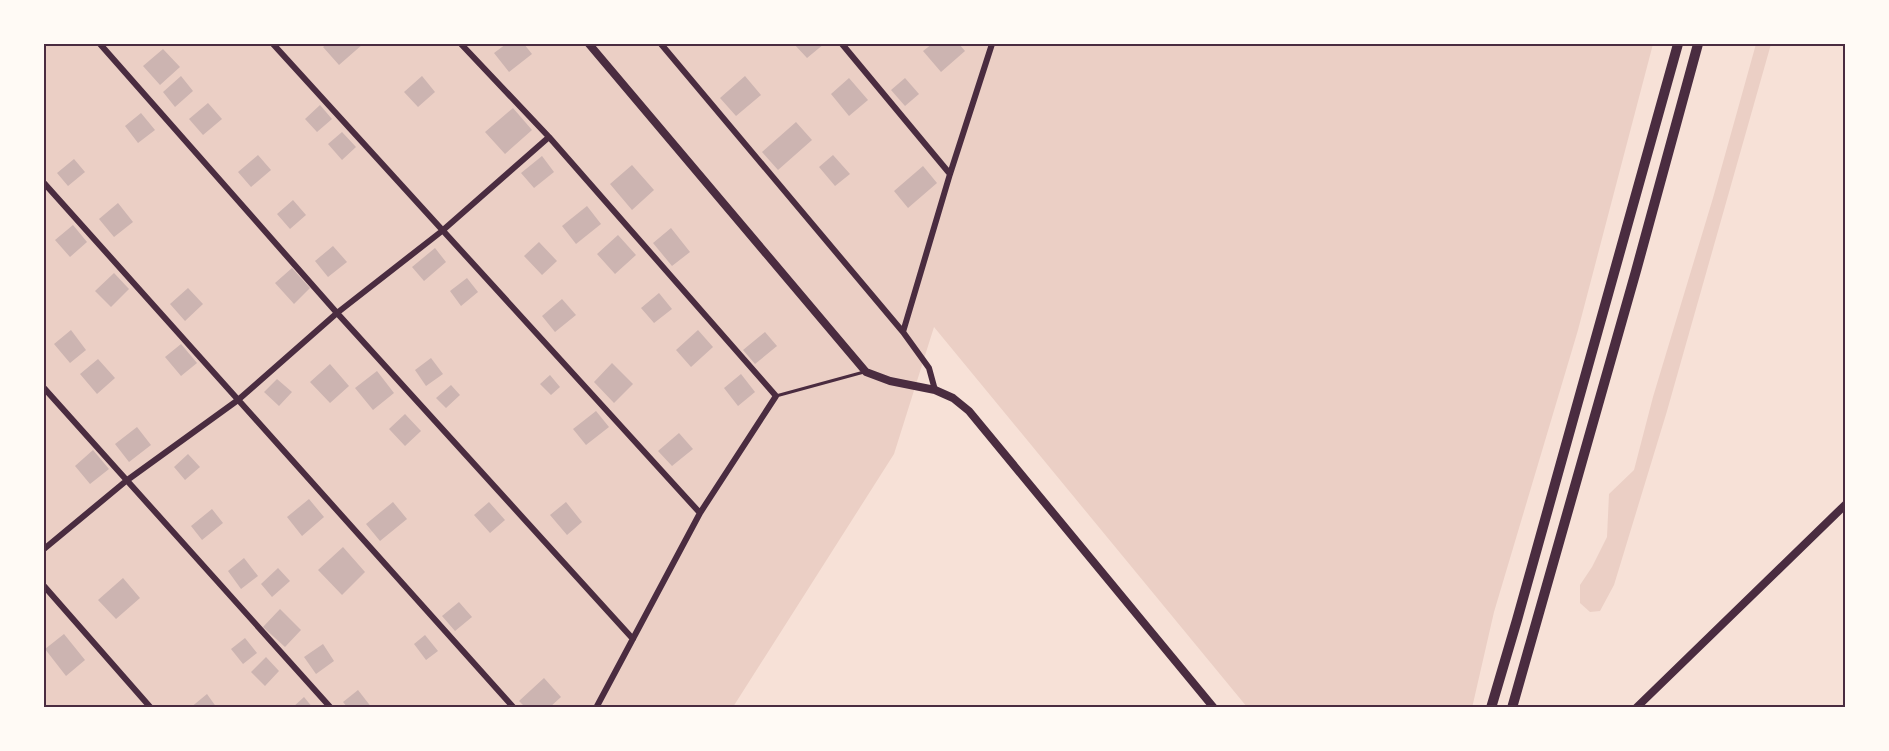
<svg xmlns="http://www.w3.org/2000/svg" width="1889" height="751" viewBox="0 0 1889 751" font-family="'Sofia Sans Condensed',sans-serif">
<rect width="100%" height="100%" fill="#f7e1d7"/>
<path fill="#ebcfc5" d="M44,44H1653L1578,330L1494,612L1472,708L1247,707L934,327L894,454L733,707H44Z
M1756,44H1771L1667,411L1614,585L1600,611L1590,612L1580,603V585L1592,567L1607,537L1609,494L1634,470L1653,397L1713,198Z"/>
<path fill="#ccb4b1" d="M327,44H363L339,65L323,47Z
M506,44H524L532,54L509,72L494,53Z
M794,44H824L807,58Z
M932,44H959L965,51L941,72L923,51Z
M163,49L180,67L160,85L143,66Z
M181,76L193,91L175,107L163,92Z
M422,76L435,92L418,107L404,92Z
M745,76L761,95L736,116L720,98Z
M849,78L868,100L849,116L831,94Z
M905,78L919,94L905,106L891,90Z
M208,103L222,119L203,135L189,119Z
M320,105L332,119L317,132L305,119Z
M513,108L532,130L505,154L485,132Z
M141,113L155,130L138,143L125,126Z
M796,122L812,140L778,170L762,152Z
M342,132L356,147L342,160L328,144Z
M258,155L271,170L251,187L238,172Z
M833,155L850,174L835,186L819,167Z
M542,156L554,172L534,188L521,173Z
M74,159L85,172L68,186L57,173Z
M632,165L654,190L632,210L610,184Z
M923,166L937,183L908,208L894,191Z
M293,200L306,215L290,229L277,214Z
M118,203L133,222L114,237L99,219Z
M587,206L601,224L576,244L562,226Z
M73,225L87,242L70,257L55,240Z
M671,228L690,252L672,266L653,243Z
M618,235L636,255L615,274L597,254Z
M539,242L557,261L542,275L524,256Z
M333,246L347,262L328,277L315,261Z
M435,248L446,262L424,281L412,267Z
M292,268L310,288L294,304L275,283Z
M114,273L129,289L111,307L95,291Z
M467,278L478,292L461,306L450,291Z
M188,288L203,304L185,321L170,304Z
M659,293L672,309L654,323L641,308Z
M562,299L576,315L555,332L542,316Z
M71,330L86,350L70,363L54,344Z
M698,330L713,347L691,367L676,350Z
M765,332L777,346L755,364L743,350Z
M181,344L197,363L181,376L165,357Z
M431,358L443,374L426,386L415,370Z
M98,359L115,378L97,394L80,374Z
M612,363L633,384L614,403L594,382Z
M330,364L349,386L330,403L310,382Z
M377,371L394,393L373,410L355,388Z
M741,374L755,392L738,406L724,388Z
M550,375L560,387L551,395L540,384Z
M277,379L292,392L279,406L264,392Z
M451,385L460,395L446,408L436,398Z
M596,411L609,427L586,445L573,429Z
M405,414L421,431L405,446L389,429Z
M137,427L151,445L129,462L115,444Z
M679,433L693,449L672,466L658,451Z
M93,450L109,469L90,484L75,466Z
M188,454L200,467L185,480L174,467Z
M309,499L324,517L302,536L287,517Z
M393,502L407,519L380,541L366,524Z
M489,502L505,520L490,533L474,515Z
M566,502L582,522L567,535L550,515Z
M212,509L223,523L202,540L191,526Z
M343,547L365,572L342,595L318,570Z
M244,558L258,576L241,589L228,571Z
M278,568L290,581L272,597L261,584Z
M123,578L140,598L116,619L98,600Z
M459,602L472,617L455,631L442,616Z
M280,609L301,630L285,647L263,627Z
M64,634L85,660L66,676L45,649Z
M425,635L438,651L426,660L414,644Z
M245,638L257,653L243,664L231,649Z
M323,644L334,661L316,674L304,657Z
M266,657L279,671L265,686L251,672Z
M544,678L561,697L549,708H526L519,701Z
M358,690L372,708H348L343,702Z
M207,694L217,708H190Z
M304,697L313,708H292Z"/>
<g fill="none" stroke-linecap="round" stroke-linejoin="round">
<path stroke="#4a2c40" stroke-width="3" d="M776,396L864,372"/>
<path stroke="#4a2c40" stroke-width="6" d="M100,44L337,313L633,639
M273,44L700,513
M461,44L549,137L776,396L700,513L596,708
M661,44L903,332L929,368L935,390
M842,44L950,174
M44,183L514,708
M903,332L950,174L992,44
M44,388L331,708
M44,549L126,481L238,400L337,313L442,231L549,137
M44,586L151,708"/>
<path stroke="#4a2c40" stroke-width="8" d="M589,44L866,372L890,381L935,390L953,398L969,411L1214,708
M1636,708L1846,504"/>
<path stroke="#4a2c40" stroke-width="10" d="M1491,708L1517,620L1678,44
M1512,708L1636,271L1698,44"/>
</g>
<rect width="1889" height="751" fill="none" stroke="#fffaf5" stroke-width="90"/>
<rect x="45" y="45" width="1799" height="661" fill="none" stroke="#4a2c40" stroke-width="2"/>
</svg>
